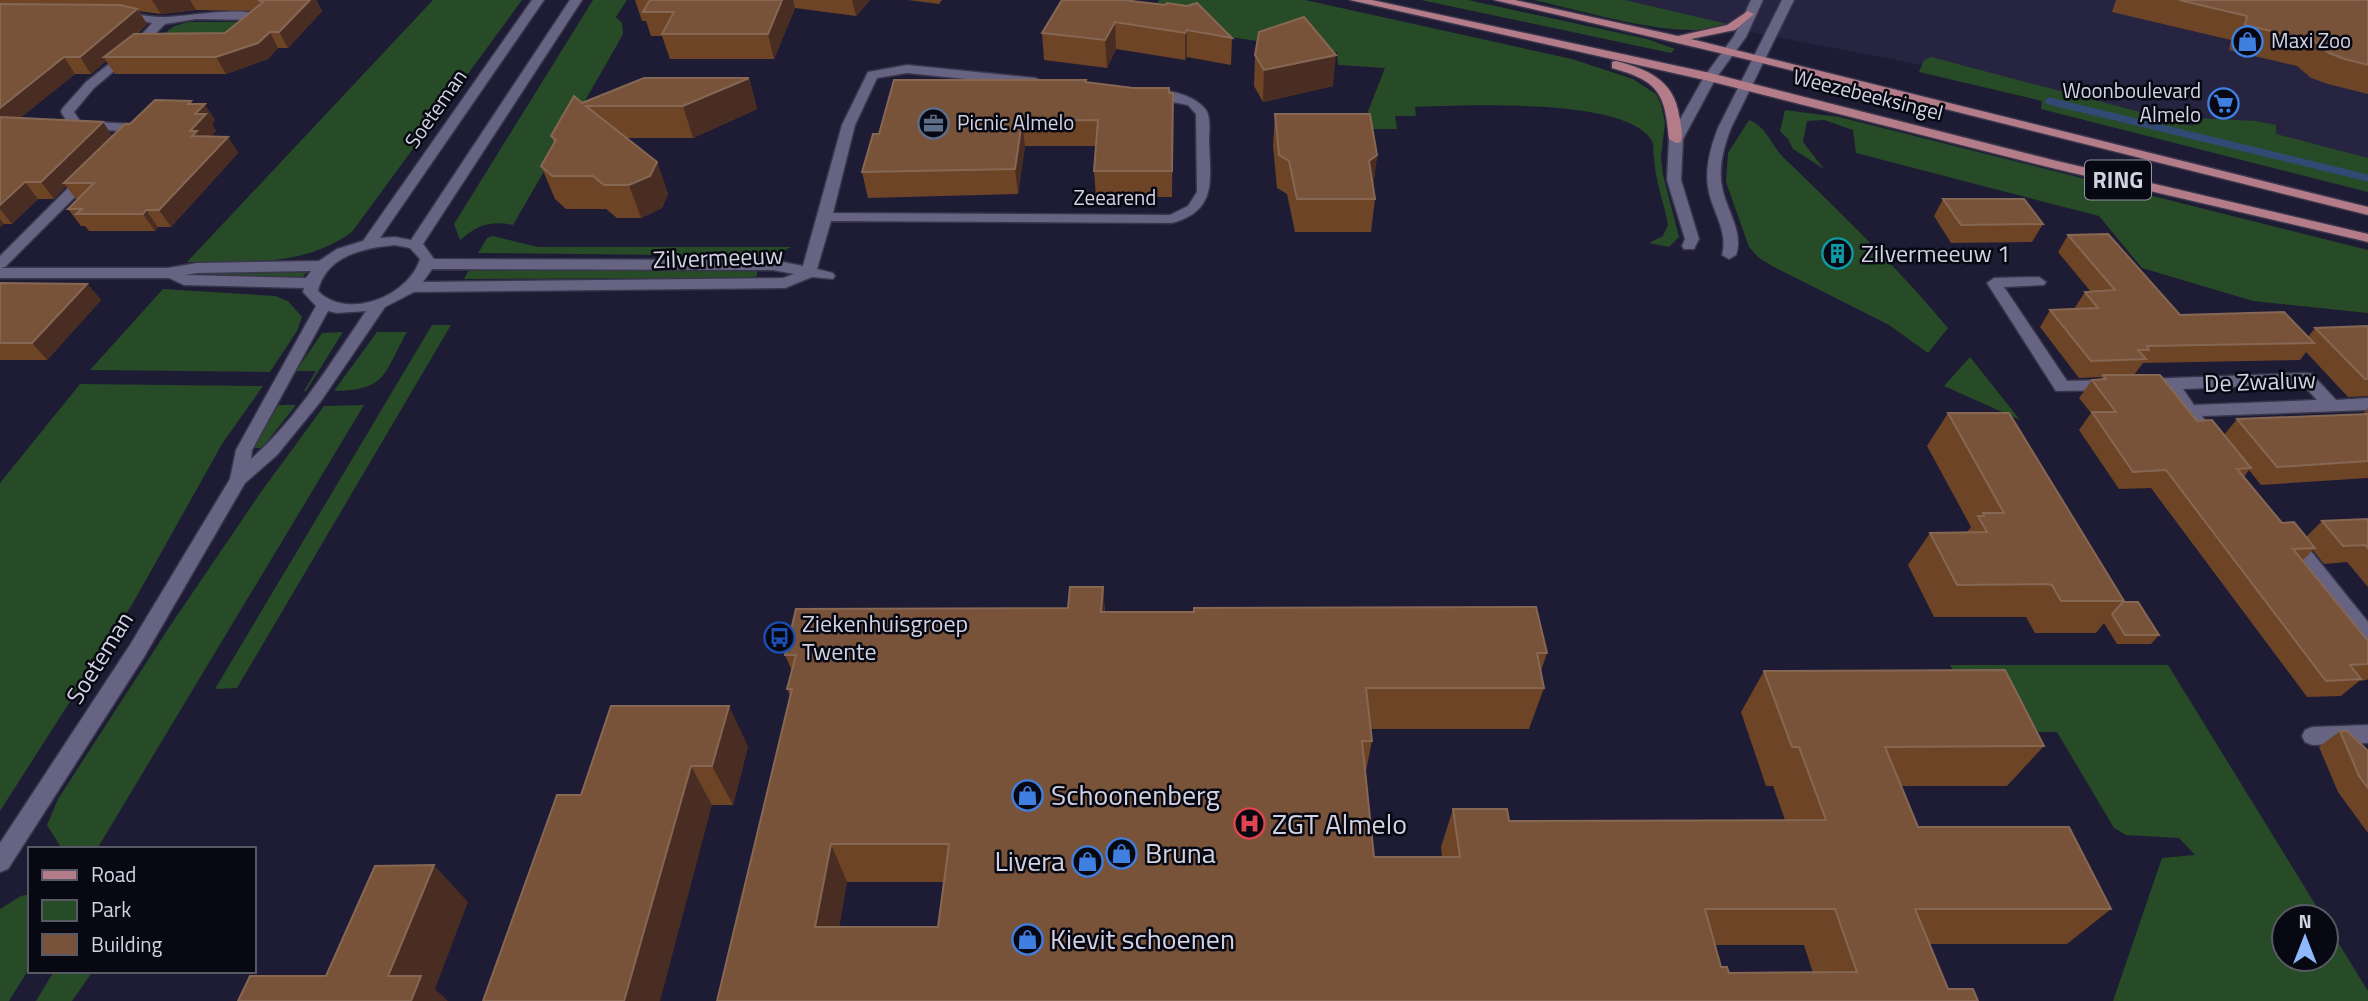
<svg xmlns="http://www.w3.org/2000/svg" width="2368" height="1001" viewBox="0 0 2368 1001" font-family="'Titillium Web',sans-serif">
<rect width="100%" height="100%" fill="#1e1b34"/>
<path fill="#272442" d="M1585,0H2368V171L1953,71Z"/>
<path fill="#274b27" d="M433,0H522L352,232C302,268 245,261 187,262Z
M593,0H627L616,17L622,23L623,34L609,59L513,225C491,220 477,225 460,240L454,224Z
M1159,0H1305L1572,59L1633,79L1656,94L1661,104L1665,123L1661,156L1663,175L1679,237L1669,247L1649,243L1663,236L1668,225C1664,202 1655,181 1654,157C1653,152 1654,146 1652,141C1627,96 1462,106 1415,107L1416,116H1395L1397,129H1361L1385,68L1338,65L1337,52L1142,25Z
M1421,0H1468L1647,39L1675,49L1671,53Z
M1533,0H1625L1727,24C1686,44 1579,9 1533,0Z
M189,22H244L235,36L164,34L174,26Z
M1931,57L2193,126L2195,118L2256,121L2276,125V134L2368,158V192L2041,109L2042,101L1919,72L1924,60Z
M1785,110L1839,117L2368,250V313L2253,301L2142,268L2099,216L1856,153L1853,130L1824,120L1807,121L1803,142L1824,169L1793,149L1788,139L1780,131Z
M1749,120C1765,125 1772,146 1784,158C1841,213 1897,267 1948,328L1928,353L1889,325L1774,267L1759,258L1749,247L1726,182L1728,153Z
M493,236L538,247H791L774,256L478,253L487,238Z
M469,270H753L757,271V276L751,278L464,279Z
M307,272L301,279L179,275L180,274Z
M163,289L275,296L288,301L302,317L297,331L270,372L90,370Z
M432,325H451L237,688L215,689Z
M343,332L306,391H304L316,371H296L322,333Z
M377,332H407C383,374 388,390 334,391Z
M1970,357L2020,420L1944,386Z
M80,384L263,386L222,444L133,603L0,811V483Z
M274,405H296L262,448H254Z
M364,405L97,849H62L47,825L58,799L172,623L261,492L324,406Z
M1950,665H2168L2323,917H2284V959H2326V923L2368,991V1001H2113L2162,858L2195,855L2179,838L2126,835L2114,828L2057,732H1986Z
M30,894V967L9,1001H0V909L21,896Z
M54,971H93L72,1001H36Z"/>
<g fill="none" stroke-linecap="round" stroke-linejoin="round">
<path stroke="#324973" stroke-width="7" d="M2049,101L2368,178"/>
<defs>
<path id="minor" d="M532,0H544L380,238L395,237L411,240L570,0H582L423,244L434,259L773,260L803,266L842,125L868,72L907,65L1036,78L1042,82L1036,86L907,73L877,78L855,125L833,213L1170,215L1188,206L1197,192L1196,114L1188,105L1147,97V91C1165,88 1194,94 1206,110C1211,117 1209,132 1209,141C1210,179 1218,211 1172,223L831,221L817,269L833,273L835,276L833,279L812,277L785,288L414,292L385,307L321,401L277,455L245,483L144,657L8,869L0,872V843L130,645L230,479L236,450L316,306L303,292L304,288L184,285L169,278H0V256L82,174H92V180L5,267L1,268H168L197,263L319,261L337,249L363,241ZM395,245L410,248L420,259C409,296 347,321 318,291C326,256 363,248 395,245ZM432,269L773,270L794,274L783,278L423,282ZM311,271L306,278L185,275L197,273ZM328,311L337,313L366,311C331,362 298,418 251,459L252,450Z
M1751,0H1763L1746,37L1716,78L1683,139L1681,180L1699,239L1694,249H1684L1682,246L1685,239L1667,180L1669,139L1704,77L1734,36Z
M1782,0H1794L1731,128C1724,146 1718,167 1722,187C1726,210 1744,231 1736,255L1729,259L1722,255C1729,231 1711,210 1708,187C1705,167 1711,146 1718,128Z
M122,12C134,13 148,17 160,17C186,18 248,3 269,19L260,27L256,25L255,20L196,19L165,24L150,39L155,40V46L140,47L134,43L152,23L118,17V13Z
M128,49L132,50V56L94,88L74,112L80,121L131,124L137,135L124,145L117,141L123,134L121,131L71,128L61,112L62,109L86,82Z
M2039,277L2046,282L2044,285L2004,287L2067,381L2109,380L2117,386L2115,390L2056,391L1987,283L1994,278Z
M2306,373L2312,374L2336,400L2368,398V410L2202,416L2210,428L2202,434L2196,432L2167,390L2144,391L2136,385L2144,379ZM2302,384L2317,400L2194,405L2183,389Z
M2292,533L2298,535L2368,622V644L2361,642L2286,545L2283,540L2286,535Z
M2368,725V743L2312,745L2305,742L2302,736L2305,730L2312,727Z"/>
<path id="major" d="M1350,0H1372L1710,73L2057,161L2368,234V242L2056,169L1709,81Z
M1494,0H1515L1678,36L1727,25L1748,11L1754,14L1735,30L1691,39L2368,207V215L1758,62Z
M1616,61C1647,69 1674,80 1679,115C1681,124 1683,134 1681,142L1676,143L1669,139C1665,92 1658,81 1612,68V62Z"/>
</defs>
<use href="#minor" stroke="#38364b" stroke-width="3"/>
<use href="#major" stroke="#38364b" stroke-width="3"/>
<use href="#minor" fill="#666482" fill-rule="evenodd"/>
<use href="#major" fill="#b47c89" fill-rule="evenodd"/>
</g>
<path fill="#6d4425" fill-rule="evenodd" d="M0,0H316L322,11L288,48H278L268,59L226,74H115L106,61L91,74H75L20,118L103,122L112,136L130,124L191,101L193,104L215,120L212,124L216,131L211,136L228,137L238,153L171,227H158L155,231H89L85,226H81L68,209L78,199H76L66,186L54,199H38L12,224H4L0,227ZM196,10L251,11L225,33L137,34L147,24L139,11L161,14Z
M635,0H870L856,16L795,8L774,59H670L662,36H651L646,21H642Z
M908,0H942L939,4Z
M1062,0L1232,38L1231,65L1187,57L1185,60L1116,49L1107,68L1044,60L1042,33Z
M2116,0H2368V94L2328,84L2311,78L2297,66L2229,50L2231,40L2112,12Z
M1255,55L1333,86L1263,102L1254,86Z
M749,78L757,109L693,138H627L657,162L668,194L662,208L641,218H617L606,209H566L555,199L541,166L554,143L551,136L582,103Z
M1086,80V82L1173,93L1172,197H1096L1094,171L1096,146H1025L1018,194L868,198L862,172L879,134Z
M1275,114L1377,155L1373,188L1375,199L1371,232H1295L1287,194L1277,188L1273,146Z
M1943,199L2043,224L2032,242L1951,243L1934,216Z
M2068,235L2180,315L2308,337L2315,328L2368,326V396L2348,397L2306,352L2300,360L2143,363L2134,375L2197,421L2224,435L2237,419L2365,414L2364,413L2368,408V478L2261,485L2249,470L2244,477L2282,523L2306,537L2322,521L2368,519V587L2347,562L2324,564L2313,550L2302,561L2368,641V679L2366,680L2359,681L2341,696L2307,697L2151,488L2119,489L2079,430L2091,413L2079,398L2092,380H2100L2102,377L2079,378L2040,327L2050,310L2074,309L2085,292H2091L2058,252Z
M0,283L87,284L101,300L47,360H0Z
M1948,413L2124,601L2123,602L2159,635L2151,644H2117L2104,623L2096,633H2035L2026,617H1934L1908,565L1930,533L1967,532L1971,527L1927,446Z
M1103,587L1105,612L1547,653L1541,671L1544,688L1529,729H1371L1372,741L1365,776L1374,857H1442L1441,847L1453,809L1509,821L1785,820L1773,786H1766L1741,712L1764,671L2044,746L2007,786H1901L1918,827L2111,909L2067,944H1930L1948,989L717,1001L790,696L787,689L792,671L785,655L1068,608ZM847,882H944L938,927H839ZM1715,945H1804L1813,973H1729L1721,967Z
M2340,731L2368,751V833L2338,792L2319,747Z
M748,746L733,805H712L581,795Z"/>
<path fill="#492d23" d="M152,0H190L196,10L161,14Z
M310,0H316L322,11L288,48L279,32Z
M782,0H793L795,8L774,59L768,34Z
M852,0H870L856,16Z
M137,9L147,24L110,57H104L106,61L91,74L80,57Z
M1115,22L1116,49L1107,68L1105,40Z
M1187,30V57L1185,60V33Z
M270,32L278,48L268,59L226,74L216,57Z
M1336,55L1333,86L1263,102L1264,70Z
M64,57L75,74L1,133L0,132V108Z
M749,78L757,109L693,138L683,106Z
M191,101L198,111L205,104L215,120L212,124L216,131L205,143L192,136L188,104Z
M1022,121L1025,146L1018,194L1015,169Z
M103,122L114,139L64,183L66,186L54,199L41,182Z
M228,137L238,153L171,227L159,210Z
M1377,155L1373,188L1369,161Z
M657,162L668,194L662,208L641,218L629,185Z
M25,182L38,199L12,224L0,209V205Z
M146,210L158,227L155,231L143,214Z
M0,219L4,224L0,227Z
M87,284L101,300L47,360L32,343Z
M1103,587L1106,630L1101,612Z
M729,706L748,746L733,805L712,766Z
M691,766L712,805L660,1001H624Z
M831,844L847,882L833,962L815,927Z
M434,865L468,902L435,989L448,1001H411L388,976Z"/>
<path fill="#78533a" stroke="#866754" stroke-width="2" fill-rule="evenodd" d="M258,0H310L279,32H270L258,43L216,57H104L134,34L225,33L263,2Z
M650,0H782L768,34H662L674,12H643Z
M1062,0H1123L1165,5L1167,3L1187,6L1197,3L1232,38L1187,30L1185,33L1115,22L1105,40L1042,33Z
M2179,0H2368V65L2345,59L2329,53L2314,41L2245,25L2247,16Z
M0,4L120,5L137,9L80,57H64L0,108Z
M1304,17L1336,55L1264,70L1255,55L1259,32Z
M644,78H749L683,106H586L657,162L650,176L629,185H604L593,176H552L541,166L556,140L551,136L574,96L582,103Z
M894,80H1086L1085,82L1133,88H1169V93H1173L1172,171H1094L1098,120L1022,121L1015,169L862,172L873,134H879Z
M155,100L191,101L188,104H205L195,114H206L190,131H197L192,136L228,137L159,210H146L143,214H76L82,209H68L94,183H64L125,124H130Z
M1275,114H1370L1377,155L1369,161L1375,199H1297L1289,161L1279,155Z
M0,117L103,122L41,182H25L0,205Z
M1943,199H2024L2043,224L1961,225Z
M2108,234L2180,315L2284,312L2314,343L2147,346L2149,350H2138L2146,359L2091,361L2050,310L2098,308L2085,292L2115,290L2068,235Z
M0,283L87,284L32,343H0Z
M2368,326V379H2365L2315,328Z
M2103,375H2160L2197,421L2212,420L2251,468L2237,469L2282,523L2294,522L2315,548L2293,549L2368,641V664L2350,665L2361,679L2326,681L2166,470L2133,472L2092,412H2116L2092,380L2106,379Z
M1948,413H2009L2124,601H2061L2052,585L2046,584L1957,585L1930,533L1987,532L1978,516H1984L1983,513H2004Z
M2368,414V461L2277,467L2237,419Z
M2368,519V548L2365,545L2343,546L2322,521Z
M1070,587H1103L1101,612H1194V608L1536,607L1547,653H1537L1544,688H1366L1372,741H1362L1374,857H1460L1453,809H1507L1509,821L1826,820L1799,747H1792L1764,671L2005,670L2044,746L1885,747L1918,827H2069L2111,909H1915L1948,989H1973L1978,1001H717L792,689H787L796,655H785L796,609L1068,608ZM831,844H949L938,927H815ZM1705,909H1835L1857,972L1729,973L1727,967H1721Z
M2123,602H2138L2159,635H2125L2112,614Z
M611,706H729L712,766H691L624,1001H483L557,795H581Z
M2340,731H2347L2368,751V788L2359,776Z
M434,865L388,976H421L411,1001H238L250,976H326L375,866Z"/>
<defs>
<symbol id="shop-ring" viewBox="-11 -11 22 22"><circle r="9.5" fill="#080812" stroke="#3f7fe0" stroke-width="1.5"/><path d="M-5-2.5h2.3a2.7 3.5 0 0 1 5.4 0H5L5.5 6h-11ZM-1.5-2.5h3a1.5 2.3 0 0 0-3 0Z" fill="#3f7fe0"/></symbol>
<symbol id="supermarket-ring" viewBox="-11 -11 22 22"><circle r="9.5" fill="#080812" stroke="#3f7fe0" stroke-width="1.5"/><path d="M-6-5.5h2.5l.6 2H6L4.5 2H-2.5L-4.4-4H-6ZM-1.5 3.2a1.3 1.3 0 1 0 .1 0ZM3 3.2a1.3 1.3 0 1 0 .1 0Z" fill="#3f7fe0"/></symbol>
<symbol id="office-ring" viewBox="-11 -11 22 22"><circle r="9.5" fill="#080812" stroke="#5c6f8a" stroke-width="1.5"/><path d="M-6-3h4V-5.5h4V-3h4V5H-6ZM-1-4.5V-3h2v-1.5ZM-6 0V1H6V0Z" fill="#5c6f8a"/></symbol>
<symbol id="building-ring" viewBox="-11 -11 22 22"><circle r="9.5" fill="#080812" stroke="#0f9aa8" stroke-width="1.5"/><path d="M-4-6H4V6H1V3H-1V6H-4ZM-2.5-4.3h1.7v1.8h-1.7ZM.8-4.3h1.7v1.8H.8ZM-2.5-1h1.7V.8h-1.7ZM.8-1h1.7V.8H.8Z" fill="#0f9aa8"/></symbol>
<symbol id="bus-ring" viewBox="-11 -11 22 22"><circle r="9.5" fill="#080812" stroke="#1a4fb4" stroke-width="1.5"/><path d="M-5-6H5V4H4V6H2V4H-2V6H-4V4H-5ZM-3.5-4V0h7V-4ZM-3.5 1.2v1.5H-2V1.2ZM2 1.2v1.5H3.5V1.2Z" fill="#1a4fb4"/></symbol>
<symbol id="hospital-ring" viewBox="-11 -11 22 22"><circle r="9.5" fill="#080812" stroke="#e0444e" stroke-width="1.5"/><path d="M-5-5h3v3.5h4V-5h3V5h-3V1.5h-4V5h-3Z" fill="#e0444e"/></symbol>
</defs>
<g fill-rule="evenodd">
<use href="#shop-ring" x="2230" y="24" width="35" height="35"/>
<use href="#supermarket-ring" x="2206" y="86" width="35" height="35"/>
<use href="#office-ring" x="916" y="106" width="35" height="35"/>
<use href="#building-ring" x="1820" y="236" width="35" height="35"/>
<use href="#bus-ring" x="762" y="620" width="35" height="35"/>
<use href="#shop-ring" x="1010" y="778" width="35" height="35"/>
<use href="#hospital-ring" x="1232" y="806" width="35" height="35"/>
<use href="#shop-ring" x="1104" y="836" width="35" height="35"/>
<use href="#shop-ring" x="1070" y="844" width="35" height="35"/>
<use href="#shop-ring" x="1010" y="922" width="35" height="35"/>
</g>
<g text-anchor="middle" stroke-width="5" stroke-linejoin="round" paint-order="stroke">
<g font-size="21" fill="#d2d2e3" stroke="#080812" text-anchor="start">
<text x="2271" y="48">Maxi Zoo</text>
<text x="2201" y="98" text-anchor="end">Woonboulevard<tspan x="2201" dy="24">Almelo</tspan></text>
<text x="957" y="130">Picnic Almelo</text>
</g>
<g font-size="21" fill="#d2d2e3" stroke="#080812">
<text transform="translate(1868 95) rotate(14)" y="7">Weezebeeksingel</text>
<text transform="translate(436 109) rotate(-55)" y="7">Soeteman</text>
<text x="1115" y="205">Zeearend</text>
</g>
<rect fill="#080812" stroke="#9595a4" stroke-width="2" x="2085" y="160.5" width="66" height="39" rx="5"/>
<g font-size="23" font-weight="bold" fill="#d2d2e3">
<text x="2118" y="188">RING</text>
</g>
<g font-size="24" fill="#d2d2e3" stroke="#080812" text-anchor="start">
<text x="1861" y="262">Zilvermeeuw 1</text>
<text x="802" y="632">Ziekenhuisgroep<tspan x="802" dy="28">Twente</tspan></text>
</g>
<g font-size="24" fill="#d2d2e3" stroke="#080812">
<text transform="translate(718 258) rotate(-2)" y="8">Zilvermeeuw</text>
<text transform="translate(2260 382) rotate(-2)" y="8">De Zwaluw</text>
<text transform="translate(100 658) rotate(-58)" y="8">Soeteman</text>
</g>
<g font-size="28" fill="#d2d2e3" stroke="#080812" text-anchor="start">
<text x="1051" y="805">Schoonenberg</text>
<text x="1272" y="834">ZGT Almelo</text>
<text x="1145" y="863">Bruna</text>
<text x="1065" y="871" text-anchor="end">Livera</text>
<text x="1050" y="949">Kievit schoenen</text>
</g>
</g>
<rect x="28" y="847" width="228" height="126" fill="#080812" stroke="#595966" stroke-width="2"/>
<rect x="42" y="870" width="35" height="10" fill="#b47c89" stroke="#595966" stroke-width="2"/>
<text x="91" y="882" font-size="21" fill="#d2d2e3">Road</text>
<rect x="42" y="900" width="35" height="21" fill="#274b27" stroke="#595966" stroke-width="2"/>
<text x="91" y="917" font-size="21" fill="#d2d2e3">Park</text>
<rect x="42" y="934" width="35" height="21" fill="#78533a" stroke="#595966" stroke-width="2"/>
<text x="91" y="952" font-size="21" fill="#d2d2e3">Building</text>
<g transform="translate(2305 938)"><circle r="33" fill="#080812" stroke="#595966" stroke-width="2"/>
<path d="M0-5L12 26L0 18L-12 26Z" fill="#8eb9fd"/>
<text y="-10" font-size="19" font-weight="bold" text-anchor="middle" fill="#d2d2e3">N</text>
</g>
</svg>
